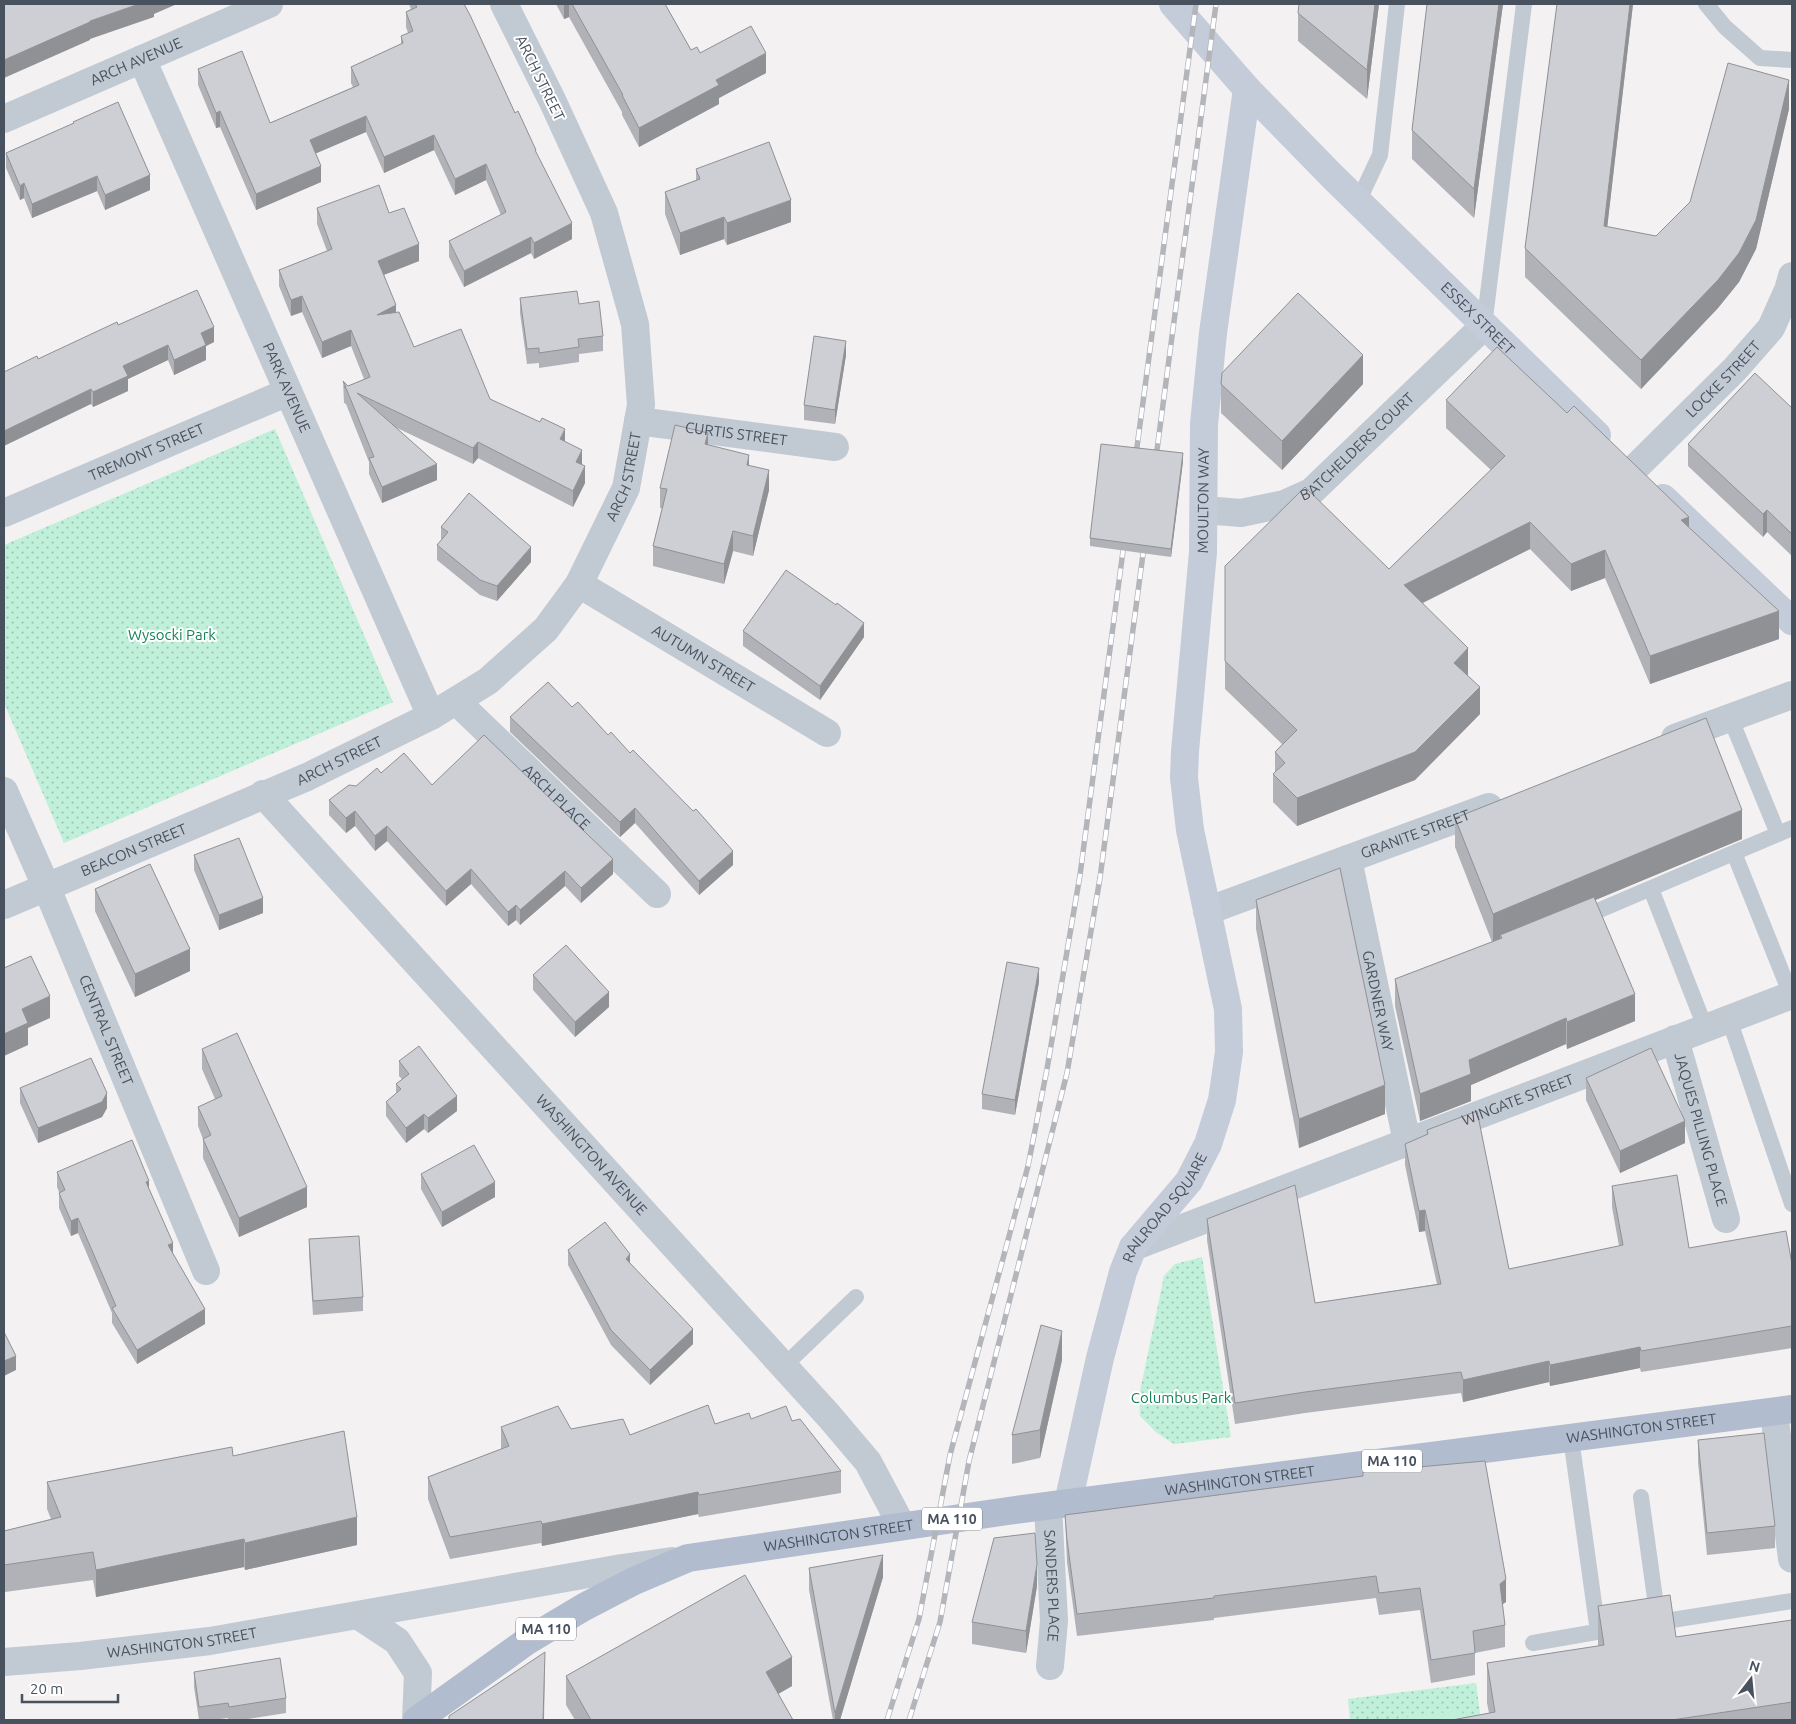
<svg xmlns="http://www.w3.org/2000/svg" width="1796" height="1724" viewBox="0 0 1796 1724" font-family="Ubuntu,sans-serif">
<defs>
<pattern id="green-dots" width="8" height="8" patternUnits="userSpaceOnUse" patternTransform="scale(1.25)"><rect width="8" height="8" fill="#c0f0d9"/><path d="M2 2h.1M6 6h.1" fill="none" stroke="#9ec5b3" stroke-width="1.8" stroke-linecap="round"/></pattern>
</defs>
<rect width="100%" height="100%" fill="#f3f1f1"/>
<path fill="url(#green-dots)" d="M275,429L393,702L64,843L4,703V545Z
M1202,1257L1231,1437L1174,1444L1157,1433L1140,1416L1139,1396L1164,1276L1175,1264Z
M1476,1683L1481,1720H1350L1348,1699Z"/>
<path fill="#c0f0d9" d="M1462,1710L1464,1720H1386Z"/>
<g fill="none" stroke-linecap="round" stroke-linejoin="round">
<path stroke="#c1c9d2" stroke-width="16" d="M1706,4L1725,27L1760,58L1792,60
M1358,202L1380,155L1397,4
M1484,326L1524,4
M1730,717L1778,834
M1734,853L1791,995
M1651,889L1705,1027
M1581,918L1792,828
M1729,1019L1792,1204
M784,1366L856,1297
M1571,1438L1598,1632
M1641,1497L1658,1620
M1653,1623L1792,1601
M1533,1643L1619,1628"/>
<g stroke="#c1c9d2" stroke-width="28">
<path id="s1" d="M142,59L431,716"/>
<path id="s2" d="M4,119L269,4"/>
<path id="s3" d="M638,421L835,447"/>
<path id="s4" d="M1633,470L1735,369L1771,328L1788,290L1792,276"/>
<path id="s5" d="M1204,510L1241,513L1284,504L1311,492L1484,326"/>
<path id="s6" d="M4,513L288,392"/>
<path id="s7" d="M579,584L827,733"/>
<path id="s8" d="M456,701L657,894"/>
<path d="M1675,738L1792,695"/>
<path id="s9" d="M4,791L46,886L206,1271"/>
<path id="s10" d="M263,794L829,1416L868,1462L902,1526"/>
<path id="s11" d="M1348,859L1407,1142"/>
<path id="s12" d="M4,905L307,777L431,716L488,681L546,629L579,584L626,488L641,405L635,324L604,213L553,102L504,4"/>
<path id="s13" d="M1207,911L1489,807"/>
<path id="s14" d="M1675,1039L1726,1219"/>
<path id="s15" d="M1133,1247L1792,995"/>
<path d="M1774,1412L1792,1559"/>
<path id="s16" d="M1048,1506L1054,1621L1050,1666"/>
</g>
<g stroke="#c1c9d2" stroke-width="28">
<path d="M359,1616L397,1641L418,1673L416,1720"/>
<path id="s17" d="M4,1662L80,1656L210,1641L622,1568L672,1561"/>
</g>
<g stroke="#c4cbd9" stroke-width="28">
<path id="s18" d="M1173,4L1247,89L1332,176L1597,435"/>
<path d="M1663,498L1792,621"/>
<path id="s19" d="M1068,1503L1100,1358L1123,1272L1133,1247L1189,1181L1208,1144L1222,1100L1229,1052L1228,1009L1190,830L1184,778L1185,751L1203,552L1204,424L1213,333L1247,89"/>
</g>
<path stroke="#b1bccf" stroke-width="28" id="s20" d="M417,1720L527,1641L584,1607L634,1581L688,1558L1008,1511L1792,1409"/>
<defs>
<path id="rail" d="M1135,462L1196,4
M1155,465L1216,4
M887,1720L919,1619L950,1455L1028,1166L1047,1069L1080,875L1125,536
M909,1720L940,1622L969,1461L1067,1073L1100,878L1145,539"/>
</defs>
<use href="#rail" stroke="#b3b5bb" stroke-width="5.5"/>
<use href="#rail" stroke="#fff" stroke-width="4" stroke-dasharray="11" stroke-linecap="butt"/>
</g>
<path fill="#b0b2b7" d="M409,4H464L515,113L536,153L572,239L534,259L531,253L464,287L449,257V241L501,215L486,180L455,195L434,150L384,173L366,132L315,153L321,182L256,210L220,127L216,128L198,85V69L270,123L353,87L351,83V67L401,44V36L408,33L406,27V12L411,9Z
M556,4H665L691,50L766,73L719,98V104L639,147L622,115V112L569,17L564,19Z
M1379,4L1367,99L1298,41V13Z
M1427,4H1503L1474,218L1412,159V130Z
M1557,4H1633L1607,227L1656,236L1789,109L1756,249L1739,282L1718,308L1641,389L1525,277V248Z
M73,122L150,190L105,210L97,191L32,218L24,198L20,200L6,168V153L73,124Z
M696,169L791,222L727,245L724,239L680,255L665,214V192L696,180Z
M317,208L389,213L419,261L384,275L396,312L414,347L490,399L565,442L582,465L585,483L573,507L478,458L473,464L397,428L437,480L382,503L369,474V462L346,404L344,403L343,381L348,386L364,379L351,346L322,358L302,312L291,316L279,286V270L327,251L317,224Z
M520,298L579,304L603,336V351L579,354V362L539,368V363L527,364L520,313Z
M118,325L214,342L206,346V360L174,375L168,360L128,379V391L93,407L91,404L38,359Z
M846,355L835,424L804,420V405Z
M1221,384H1363L1282,470L1221,413Z
M1446,400L1689,528L1779,639L1650,684L1605,578L1571,591L1530,549L1423,603L1468,675V676L1480,714L1415,780L1297,826L1273,802V774L1275,773V752L1282,744L1225,689V566L1389,569L1491,470L1446,428Z
M1792,408V556L1767,532L1763,537L1688,466V444Z
M708,445L749,465L769,490L753,556L733,551L724,584L653,566V546L662,508H660V488Z
M1183,461L1171,557L1090,546V538Z
M441,527L531,562L497,601L480,595L437,560V545L441,541Z
M743,631L864,637L820,700L743,646Z
M572,707L608,735L733,865L699,895L635,823L620,837L510,732V717Z
M381,773L432,785L613,874L581,903L565,886L520,925L516,920L508,926L471,884L446,906L387,841L375,851L355,826L346,833L329,815V800Z
M1455,818L1742,839L1595,900L1635,1021L1567,1049L1566,1044L1471,1085V1101L1420,1121L1395,1006V979L1492,942L1455,847Z
M194,855L263,913L219,930L194,870Z
M95,889L190,971L135,997L95,911Z
M1256,900L1385,1114L1299,1148L1256,929Z
M533,975L609,1007L575,1037L533,990Z
M1039,982L1015,1115L982,1109V1094Z
M202,1049L307,1207L239,1237L203,1158V1139L198,1126V1107L215,1099L202,1069Z
M399,1061L457,1111L428,1133L424,1129L406,1143L386,1116V1102L396,1093V1084L402,1079L399,1076Z
M1586,1078L1685,1143L1620,1173L1586,1100Z
M20,1088L107,1108L102,1117L38,1143L20,1103Z
M1427,1130L1509,1269L1619,1246L1612,1207V1186L1689,1248L1792,1264V1348L1641,1372L1640,1368L1550,1386L1549,1382L1463,1402L1461,1393L1305,1413L1235,1424L1207,1240V1219L1315,1303L1437,1284L1425,1231L1419,1232L1405,1165V1144L1427,1135Z
M57,1172L149,1189L173,1254L205,1324L137,1364L112,1323V1313L78,1233L71,1236L59,1208V1192L57,1187Z
M421,1174L495,1197L442,1227L421,1189Z
M309,1239L363,1297V1311L313,1315L309,1254Z
M568,1250L630,1263L693,1344L650,1385L611,1345L568,1265Z
M1062,1360L1040,1458L1012,1464V1435Z
M751,1419L792,1421L841,1471V1493L699,1517L698,1514L542,1546L541,1543L450,1559L428,1499V1477L501,1449V1427L571,1429L630,1435L715,1424Z
M1698,1440L1775,1526V1548L1707,1555L1698,1462Z
M233,1456L357,1545L245,1570L244,1567L96,1597L93,1580L5,1592V1610H4V1531L51,1519L47,1509V1482Z
M1363,1472L1506,1602L1502,1604L1505,1625V1647L1475,1653V1675L1431,1683L1420,1610L1379,1615L1376,1598L1214,1618V1620L1077,1636L1067,1562L1065,1515L1363,1476Z
M809,1568L883,1577L840,1720H833L809,1590Z
M1037,1586L1026,1653L972,1644V1622Z
M1598,1606L1676,1637L1792,1620V1720H1452L1489,1713L1487,1703V1663L1598,1646Z
M194,1672L286,1698V1713L242,1720H228V1718L211,1720H199L194,1687Z
M566,1676L792,1686L778,1694L793,1720H575L566,1705Z"/>
<path fill="#909195" d="M139,4H177L154,14V17L90,39V40L4,78V60L90,21Z
M564,4H569V17L564,19Z
M1375,4H1379L1367,99V70Z
M1499,4H1503L1474,218V189Z
M1630,4H1633L1604,255V226Z
M766,53V73L719,98V104L639,147V128L716,80Z
M1789,80V109L1756,249L1739,282L1718,308L1641,389V360Z
M220,111V127L216,128V113Z
M366,116V132L310,156V140Z
M434,135V150L384,173V157Z
M486,164V180L455,195V179Z
M321,166V182L256,210V194Z
M150,175V190L105,210V195Z
M97,176V191L32,218V204Z
M24,183V198L20,200V186Z
M791,200V222L727,245V223Z
M724,217V239L680,255V233Z
M572,223V239L534,259V243Z
M531,237V253L464,287V271Z
M419,244V261L378,277V261Z
M302,296V312L291,316V300Z
M396,305V321L377,315Z
M214,327V342L206,346V360L174,375V360L201,333Z
M351,330V346L322,358V342Z
M846,341V355L835,424V410Z
M168,345V360L128,379V391L93,407V392L123,366Z
M1363,355V384L1282,470V441Z
M91,389V404L4,446V431Z
M565,429V445L560,439Z
M708,433V453L705,444Z
M478,442V458L473,464V448Z
M582,450V466L576,462Z
M1183,453V461L1171,557V549Z
M749,455V475L747,465Z
M437,464V480L382,503V487Z
M585,466V483L573,507V491Z
M769,470V490L753,556V536Z
M1767,510V532L1763,537V514Z
M1689,517V544L1681,520Z
M1530,522V549L1404,612V585Z
M733,531V551L724,584V564Z
M531,547V562L497,601V586Z
M1605,550V578L1571,591V564Z
M1779,611V639L1650,684V656Z
M864,623V637L820,700V686Z
M1468,648V675L1454,691V663Z
M1480,687V714L1415,780L1297,826V798Z
M635,808V823L620,837V822Z
M1742,810V839L1502,939L1500,935V940L1493,943V914Z
M355,811V826L346,833V818Z
M387,826V841L375,851V836Z
M733,851V865L699,895V881Z
M613,859V874L581,903V888Z
M471,869V884L446,906V891Z
M565,871V886L520,925V910Z
M263,898V913L219,930V915Z
M516,905V920L508,926V912Z
M190,949V971L135,997V974Z
M1039,968V982L1015,1115V1100Z
M609,992V1007L575,1037V1022Z
M1635,994V1021L1567,1049V1022Z
M50,996V1018L28,1028V1045L4,1056V1034L22,1009Z
M1566,1018V1044L1471,1085V1101L1420,1121V1094L1469,1060Z
M1385,1085V1114L1299,1148V1119Z
M107,1093V1108L102,1117L38,1143V1128Z
M457,1096V1111L428,1133V1118Z
M424,1114V1129L406,1143V1128Z
M1685,1121V1143L1620,1173V1151Z
M149,1181V1196L146,1182Z
M495,1182V1197L442,1227V1212Z
M307,1187V1207L239,1237V1218Z
M1425,1210V1231L1419,1232V1211Z
M78,1218V1233L71,1236V1221Z
M173,1243V1258L168,1245Z
M630,1254V1269L626,1259Z
M205,1309V1324L137,1364V1350Z
M693,1329V1344L650,1385V1370Z
M1062,1331V1360L1040,1458V1430Z
M1640,1347V1368L1550,1386V1365Z
M16,1356V1370L4,1376V1361Z
M1549,1361V1382L1463,1402V1380Z
M698,1492V1514L542,1546V1524Z
M357,1517V1545L245,1570V1543Z
M244,1539V1567L96,1597V1570Z
M883,1555V1577L840,1720H835V1713Z
M1037,1564V1586L1026,1653V1631Z
M1506,1579V1602L1500,1606V1584Z
M545,1652L544,1720H543Z
M792,1657V1686L766,1701V1672Z"/>
<path fill="#cdcfd5" stroke="#909195" d="M4,4H139L90,21V22L4,60Z
M415,4H464L470,15L515,113L518,111L536,150H535L572,223L534,243L531,237L464,271L449,241L506,212L486,164L455,179L434,135L384,157L366,116L310,140L321,166L256,194L220,111L216,113L198,69L242,51L270,123L359,85L351,67L403,43L401,36L413,31L406,12L417,7Z
M572,4H665L691,50L697,47L700,53L751,26L766,53L716,80L719,85L639,128L622,95H623Z
M1299,4H1375L1367,70L1298,13Z
M1427,4H1499L1474,189L1412,130Z
M1557,4H1630L1604,226L1656,236L1690,202L1728,63L1789,80L1756,220L1739,253L1718,280L1641,360L1525,248Z
M118,102L150,175L105,195L97,176L32,204L24,183L20,186L6,153L74,123L73,122Z
M769,142L791,200L727,223L724,217L680,233L665,192L700,179L696,169Z
M379,185L389,213L404,208L419,244L378,261L396,305L377,315L399,312L414,347L461,329L490,399L540,422L542,418L565,429L560,439L582,450L576,462L585,466L573,491L478,442L473,448L357,393L437,464L382,487L369,458L374,457L346,388L344,387H346L343,381L348,386L370,377L351,330L322,342L302,296L291,300L279,270L332,249L317,208Z
M197,290L214,327L201,333L206,345L174,360L168,345L123,366L128,376L93,392L91,389L4,431V372L37,356L38,359L117,322L118,325Z
M577,291L579,304L599,301L603,336L578,339L579,347L539,353V348L527,349L520,298Z
M1298,293L1363,355L1282,441L1221,384L1222,373Z
M814,336L846,341L835,410L804,405Z
M1497,347L1567,413L1574,406L1689,517L1681,520L1779,611L1650,656L1605,550L1571,564L1530,522L1404,585L1468,648L1454,663L1480,687L1415,752L1297,798L1273,774L1285,763L1275,752L1297,730L1225,661V566L1305,487L1389,569L1505,456L1446,400Z
M1755,373L1792,408V534L1767,510L1763,514L1688,444Z
M675,425L708,433L705,444L749,455L747,465L769,470L753,536L733,531L724,564L653,546L667,489L660,488Z
M1101,444L1183,453L1171,549L1090,538Z
M469,493L531,547L497,586L480,580L437,545L448,532L441,527Z
M786,570L836,605L837,603L864,623L820,686L743,631Z
M548,682L572,707L578,702L608,735L611,732L630,753L633,750L693,811L696,809L733,851L699,881L635,808L620,822L510,717Z
M1706,718L1742,810L1493,914L1455,818Z
M484,735L613,859L581,888L565,871L520,910L516,905L508,912L471,869L446,891L387,826L375,836L355,811L346,818L329,800L349,785L356,786L377,768L381,773L404,753L432,785Z
M239,838L263,898L219,915L194,855Z
M150,864L190,949L135,974L95,889Z
M1340,868L1385,1085L1299,1119L1256,900Z
M1594,897L1635,994L1567,1022L1566,1018L1469,1060L1471,1074L1420,1094L1395,979L1502,938L1500,935Z
M566,945L609,992L575,1022L533,975Z
M31,956L50,996L22,1009L28,1023L4,1034V968Z
M1007,962L1039,968L1015,1100L982,1094Z
M237,1033L307,1187L239,1218L203,1139L211,1135L198,1107L222,1096L202,1049Z
M419,1046L457,1096L428,1118L424,1114L406,1128L386,1102L401,1089L396,1084L409,1074L399,1061Z
M1651,1048L1685,1121L1620,1151L1586,1078Z
M91,1058L107,1093L102,1102L38,1128L20,1088Z
M1477,1111L1509,1269L1623,1245L1612,1186L1677,1175L1689,1248L1786,1231L1792,1264V1326L1641,1351L1640,1347L1550,1365L1549,1361L1463,1380L1461,1372L1305,1392L1235,1403L1207,1219L1295,1185L1315,1303L1441,1284L1425,1210L1419,1211L1405,1144L1428,1134L1427,1130Z
M132,1140L149,1181L146,1182L173,1243L168,1245L205,1309L137,1350L112,1308L116,1306L78,1218L71,1221L59,1193L65,1190L57,1172Z
M474,1145L495,1182L442,1212L421,1174Z
M605,1222L630,1254L626,1259L693,1329L650,1370L611,1330L568,1250Z
M359,1236L363,1297L313,1301L309,1239Z
M1041,1325L1062,1331L1040,1430L1012,1435Z
M4,1332L16,1356L4,1361Z
M708,1405L715,1424L749,1413L751,1419L786,1406L792,1421L800,1419L841,1471L699,1495L698,1492L542,1524L541,1521L450,1537L428,1477L509,1446L501,1427L558,1406L571,1429L623,1419L630,1435Z
M344,1431L357,1517L245,1543L244,1539L96,1570L93,1552L4,1565V1531L61,1517L47,1482L232,1447L233,1456Z
M1764,1433L1775,1526L1707,1533L1698,1440Z
M1485,1461L1506,1579L1500,1584L1505,1625L1473,1631L1475,1653L1431,1660L1420,1588L1379,1593L1376,1576L1214,1596V1598L1077,1614L1067,1540L1065,1515L1363,1476V1472Z
M1035,1533L1037,1564L1026,1631L972,1622L994,1538Z
M883,1555L835,1713L809,1568Z
M745,1575L792,1657L766,1672L793,1720H591L566,1676Z
M1670,1595L1676,1637L1792,1620V1702L1672,1720H1452L1495,1712L1487,1663L1604,1645L1598,1606Z
M545,1652L543,1720H449V1716Z
M280,1658L286,1698L229,1707L228,1703L199,1707L194,1672Z"/>
<g text-anchor="middle" stroke-width="4" stroke-linejoin="round" paint-order="stroke">
<g fill="#fff" stroke="#7f858e" stroke-width="1">
<rect x="1362" y="1449.5" width="60" height="23" rx="4"/>
<rect x="922" y="1507.5" width="60" height="23" rx="4"/>
<rect x="516" y="1617.5" width="60" height="23" rx="4"/>
</g>
<g font-size="14" font-weight="bold" fill="#48515e">
<text x="1392" y="1466">MA 110</text>
<text x="952" y="1524">MA 110</text>
<text x="546" y="1634">MA 110</text>
</g>
<g font-size="15" fill="#48515e" stroke="#fff">
<text dy="5" stroke="none"><textPath href="#s2" startOffset="144">ARCH AVENUE</textPath></text>
<text transform="translate(540 78) rotate(64)" y="5">ARCH STREET</text>
<text dy="5" stroke="none"><textPath href="#s18" startOffset="438">ESSEX STREET</textPath></text>
<text dy="5" stroke="none"><textPath href="#s4" startOffset="128">LOCKE STREET</textPath></text>
<text dy="5" stroke="none"><textPath href="#s1" startOffset="359">PARK AVENUE</textPath></text>
<text dy="5" stroke="none"><textPath href="#s3" startOffset="99">CURTIS STREET</textPath></text>
<text dy="5" stroke="none"><textPath href="#s5" startOffset="175">BATCHELDERS COURT</textPath></text>
<text dy="5" stroke="none"><textPath href="#s6" startOffset="155">TREMONT STREET</textPath></text>
<text dy="5" stroke="none"><textPath href="#s12" startOffset="785">ARCH STREET</textPath></text>
<text dy="5" stroke="none"><textPath href="#s19" startOffset="1044">MOULTON WAY</textPath></text>
<text dy="5" stroke="none"><textPath href="#s7" startOffset="145">AUTUMN STREET</textPath></text>
<text dy="5" stroke="none"><textPath href="#s12" startOffset="365">ARCH STREET</textPath></text>
<text dy="5" stroke="none"><textPath href="#s8" startOffset="139">ARCH PLACE</textPath></text>
<text dy="5" stroke="none"><textPath href="#s13" startOffset="222">GRANITE STREET</textPath></text>
<text dy="5" stroke="none"><textPath href="#s12" startOffset="141">BEACON STREET</textPath></text>
<text dy="5" stroke="none"><textPath href="#s11" startOffset="145">GARDNER WAY</textPath></text>
<text dy="5" stroke="none"><textPath href="#s9" startOffset="260">CENTRAL STREET</textPath></text>
<text dy="5" stroke="none"><textPath href="#s15" startOffset="412">WINGATE STREET</textPath></text>
<text dy="5" stroke="none"><textPath href="#s14" startOffset="94">JAQUES PILLING PLACE</textPath></text>
<text dy="5" stroke="none"><textPath href="#s10" startOffset="488">WASHINGTON AVENUE</textPath></text>
<text dy="5" stroke="none"><textPath href="#s19" startOffset="315">RAILROAD SQUARE</textPath></text>
<text dy="5" stroke="none"><textPath href="#s20" startOffset="1279">WASHINGTON STREET</textPath></text>
<text dy="5" stroke="none"><textPath href="#s20" startOffset="874">WASHINGTON STREET</textPath></text>
<text dy="5" stroke="none"><textPath href="#s20" startOffset="469">WASHINGTON STREET</textPath></text>
<text dy="5" stroke="none"><textPath href="#s16" startOffset="80">SANDERS PLACE</textPath></text>
<text dy="5" stroke="none"><textPath href="#s17" startOffset="179">WASHINGTON STREET</textPath></text>
</g>
<g font-size="15" fill="#17825a" stroke="#fff">
<text x="172" y="640">Wysocki Park</text>
<text x="1181" y="1403">Columbus Park</text>
</g>
</g>
<rect width="1796" height="1724" fill="none" stroke="#48515e" stroke-width="10"/>
<g transform="translate(1751 1679) rotate(16)" stroke="#ffffff" stroke-width="4" paint-order="stroke">
<path d="M0-4L9 19L0 12L-9 19Z" fill="#48515e"/>
<text y="-8" font-size="14" font-weight="bold" text-anchor="middle" fill="#48515e">N</text>
</g>
<path d="M22 1694v8h96v-8" fill="none" stroke="#48515e" stroke-width="2.5"/>
<text x="30" y="1694" font-size="15" fill="#48515e" stroke="#ffffff" stroke-width="4" paint-order="stroke">20 m</text>
</svg>
